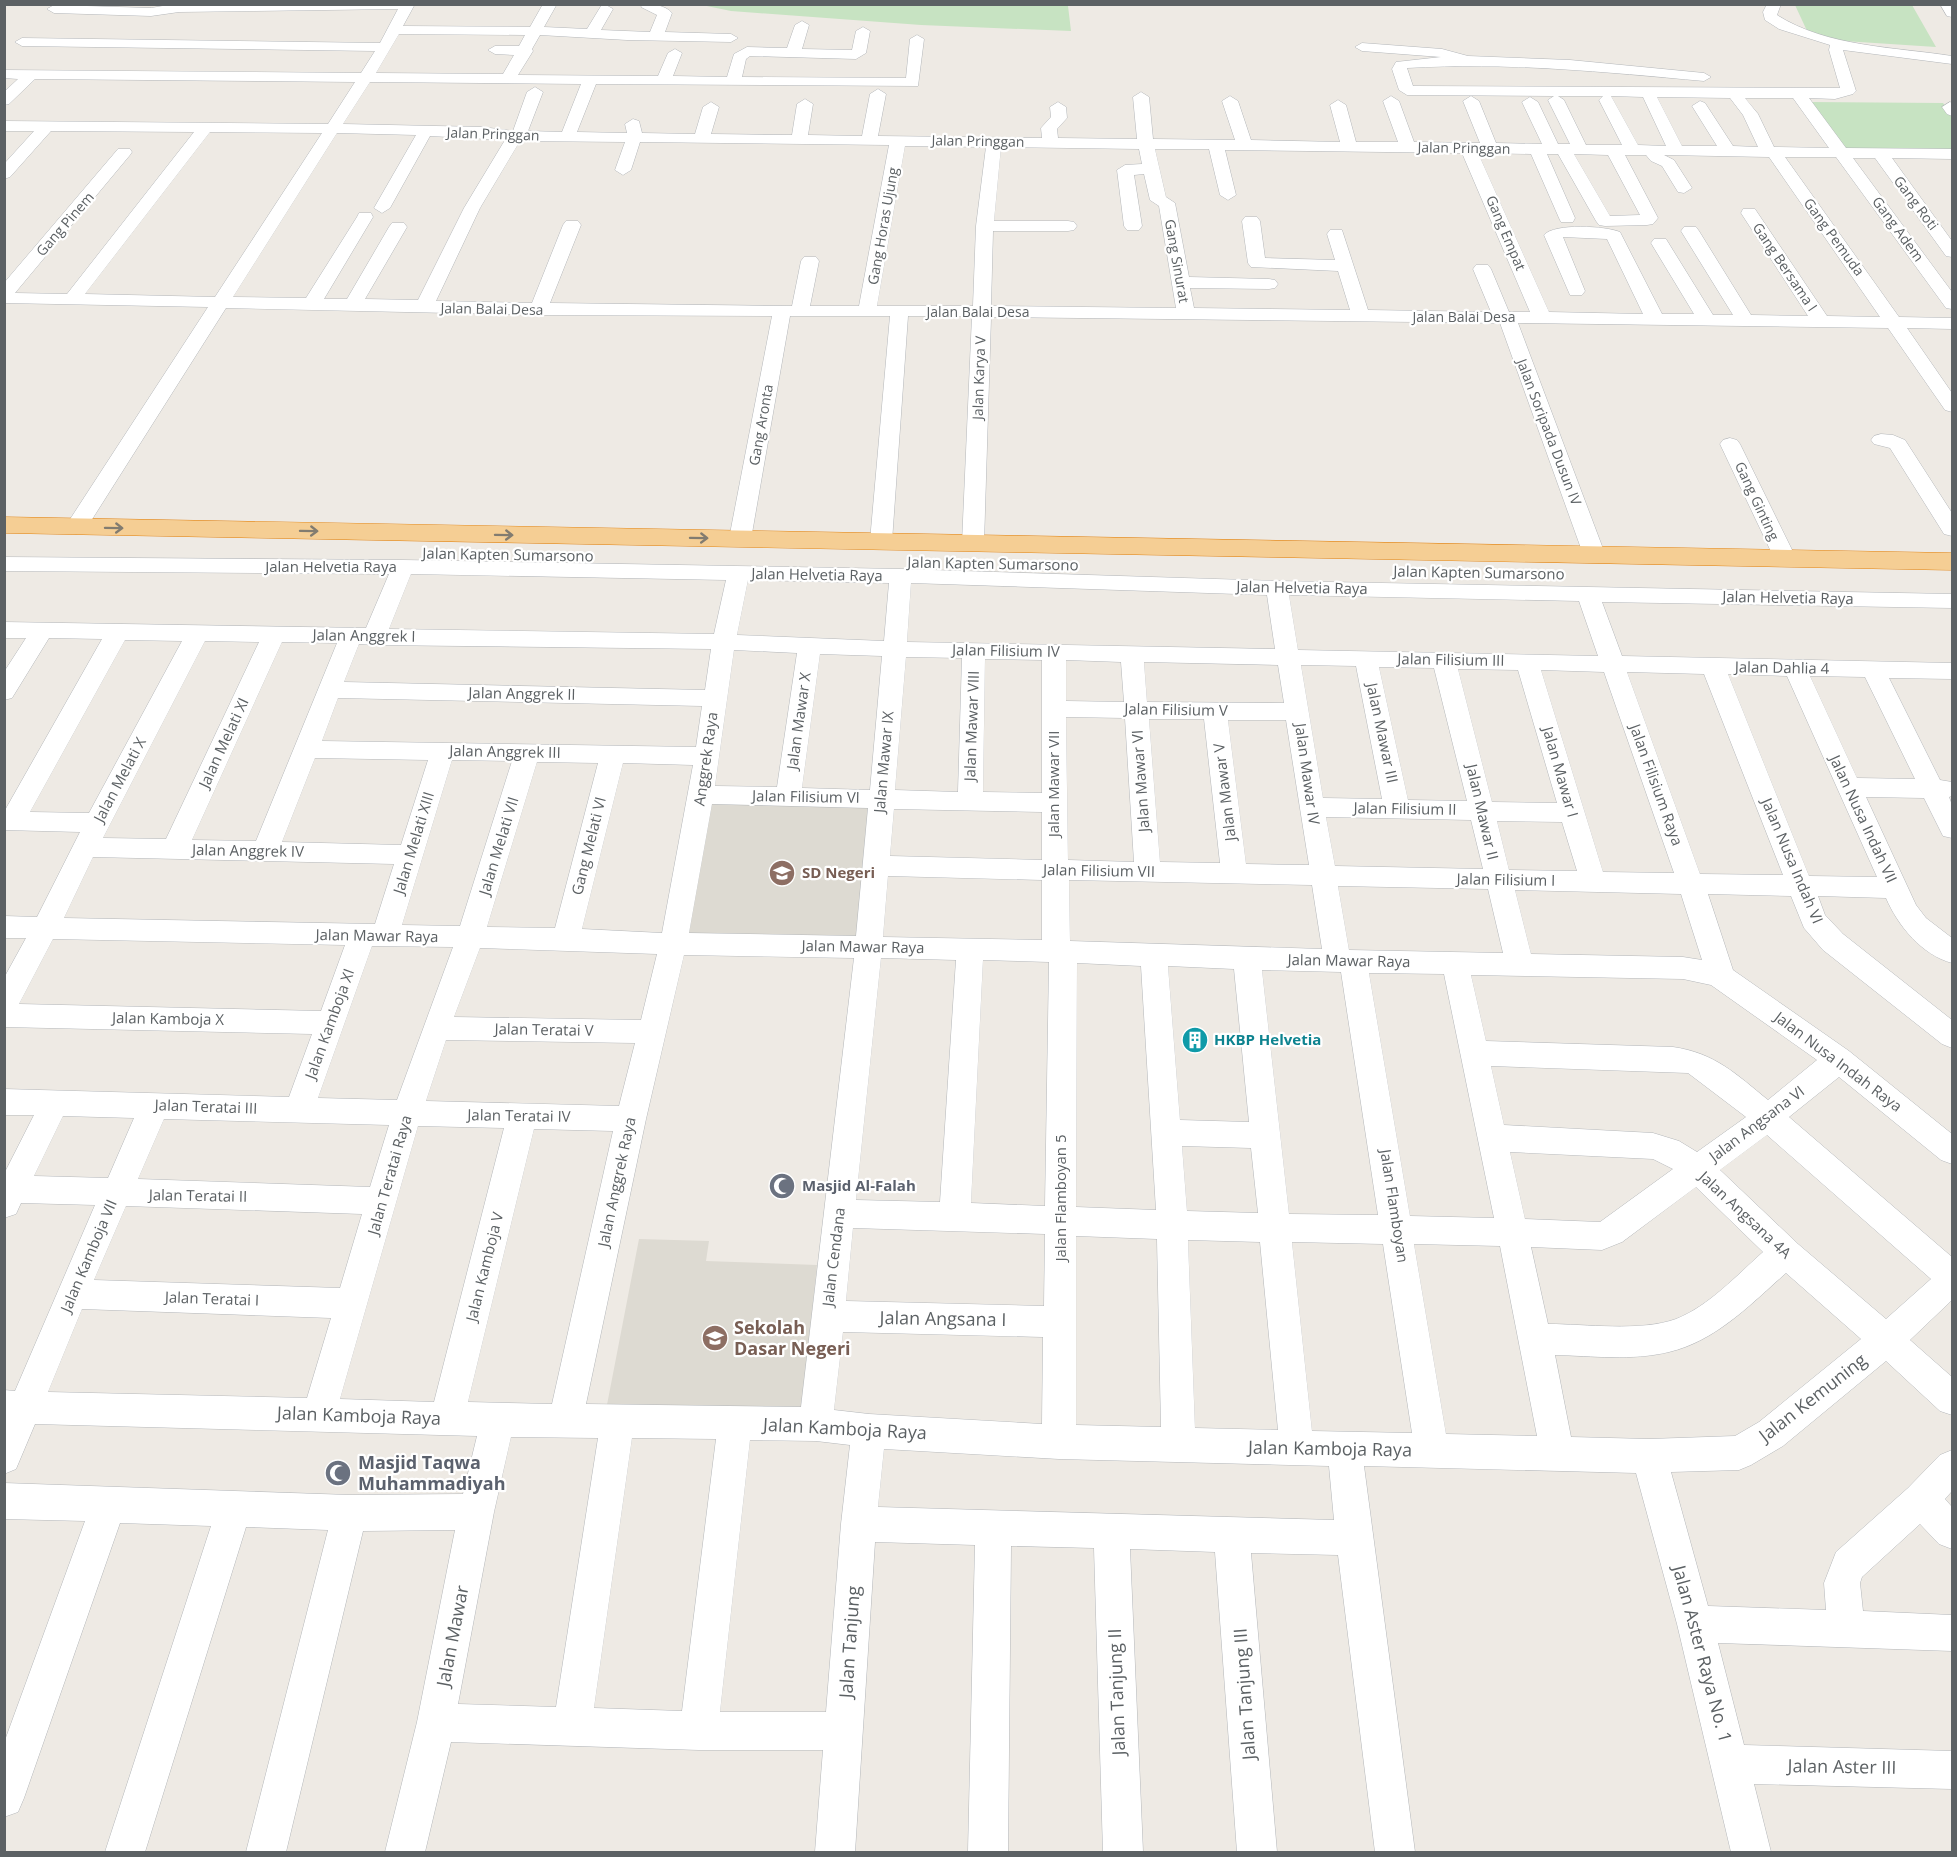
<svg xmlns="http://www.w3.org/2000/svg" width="1957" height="1857" viewBox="0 0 1957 1857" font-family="'Open Sans',sans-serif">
<rect width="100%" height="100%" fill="#eeeae4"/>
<path fill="#dddad2" d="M708,799L862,802L874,810L863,940L684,936Z
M639,1239L709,1241L706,1261L817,1265L801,1417L606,1410Z"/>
<path fill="#c7e3c2" d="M702,5H1071L1068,6L1071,31L921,25L731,11Z
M1795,5H1912L1936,47L1844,41L1808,33Z
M1809,102L1943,103L1952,114V153L1844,151Z"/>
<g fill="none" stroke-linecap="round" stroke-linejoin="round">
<defs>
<path id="minor" d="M174,4H415L403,26L530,27L543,4H557L544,27L587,29L601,6L606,5L613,9L601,30L650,32L657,15L641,7L643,4C653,4 665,5 672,13L665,32L731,34L738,38L731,42L627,40L540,35L532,49L533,51L518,75L658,76L668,53L675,49L682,53L673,76L727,77L734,54L747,47L787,48L795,25L802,21L809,25L802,49L852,50L856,31L863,27L870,31L866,53L856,59L750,56L746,59L742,77L906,78L910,39L917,35L924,39L918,86L596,84L577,132L627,133L625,124L633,119L639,121L642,133L695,134L703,107L711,102L719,107L711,134L792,135L797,104L805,99L813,104L808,135L862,136L870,94L878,89L886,94L878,136L1042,138L1041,128L1051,117L1050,107L1058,102L1066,107L1067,118L1057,129L1058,138L1137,139L1133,97L1141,92L1149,97L1153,139L1235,140L1222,101L1230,96L1238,101L1251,140L1340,142L1330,105L1338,100L1346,105L1356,142H1398L1383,101L1391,96L1399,101L1414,142L1480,143L1463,101L1471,96L1479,101L1496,143L1542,144L1522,102L1530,97L1538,102L1558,144H1570L1548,100L1554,96L1407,95L1399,90L1392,69L1396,62L1441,57L1362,51L1355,47L1362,43L1442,49L1468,56L1570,60L1704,73L1711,77L1704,81C1604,72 1507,62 1407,68L1413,86L1840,88L1829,50L1830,45L1779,29L1765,20L1763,12L1767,4H1781L1777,15C1827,47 1895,47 1952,56V64L1843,50L1856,91L1853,94L1835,99L1809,98L1846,148L1952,149V159L1892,158L1952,241V257L1946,256L1875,158H1853L1952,292V309L1946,308L1836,157H1785L1899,317L1952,318V329L1907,328L1952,393V412L1945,410L1888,328L1518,323L1605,554L1602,559L1594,561L1586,559L1583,554L1500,323L991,317L984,543L981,548L973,550L965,548L962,543L972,316H908L892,541L889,546L881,548L873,546L870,541L890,316H790L751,539L748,544L740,546L732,544L729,539L772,316L538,315L226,308L84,532L76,534L68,532L65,527L208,307L4,303V283L118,149H130L132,152L130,155L15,293L67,294L194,132L51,131L10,177L4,179V164L34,131H4V121L328,124L355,82L35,79L9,104L4,105V92L18,79L4,78V70L361,73L375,51L22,46L15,42L22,38L380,43L398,9L179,12L151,16L54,13L47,9L54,5L151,8ZM399,34L525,35L519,46H495L488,50L495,54L514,55L503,74L376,73ZM370,82L581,84L562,132L528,131L543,92L535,87L527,92L513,131L482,127L343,124ZM1558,96H1603L1599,100L1622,145H1586L1564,100ZM1611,96L1643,97L1666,146L1638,145ZM1657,97L1730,98L1743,115L1758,147L1733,146L1705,103L1700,101L1692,106L1717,146H1682ZM1745,98H1793L1829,148L1774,147L1758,114ZM210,132L322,133L215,297L85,294ZM337,133L416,135L374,208L382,213L390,208L430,136L505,140L464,208L418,300L365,299L407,227L404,223H392L389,227L347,299H324L373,217L371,213H359L357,217L306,298L233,297ZM520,141L625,142L615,170L623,175L631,170L640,142L889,145L859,306H810L819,261L816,257H804L801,261L792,306L550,303L581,225L578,221H566L563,225L532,303L436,301L480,208ZM905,146L986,147L976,226L973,306H877ZM1001,147L1139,149L1142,164L1125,165L1117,170L1124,226L1127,230H1139L1142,226L1134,175L1144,174L1150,200L1159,206L1176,308L991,306L993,231H1068L1074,230L1077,226L1074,222L1068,221H994ZM1155,149H1209L1220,195L1228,200L1236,195L1225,150L1462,153L1530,312H1509L1491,269L1488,265H1476L1473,269L1491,312L1368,310L1342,230H1330L1327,234L1335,260L1265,258L1260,221L1257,217H1245L1242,221L1248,263L1251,267L1338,271L1350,310L1194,308L1190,288L1269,289L1275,288L1278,284L1275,280L1269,279L1189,277L1175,203L1166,197ZM1478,153L1531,154L1559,218L1561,222H1573L1575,218L1547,154H1558L1596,221L1599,225L1605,226L1647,225L1653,224L1658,218L1625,155H1646L1651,161L1662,166L1678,192L1684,193L1692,188L1674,160L1664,155L1769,157L1880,317L1827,316L1755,209H1743L1741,213L1808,316L1751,315L1699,231L1696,227H1684L1681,231L1733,315H1713L1666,239H1654L1651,243L1694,314H1662L1620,232C1606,226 1554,223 1544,235L1570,295H1582L1585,291L1563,237L1607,239L1643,314L1549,312ZM1574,154L1608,155L1640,215L1610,216Z
M1940,4H1952V17L1947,16Z
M1950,102L1952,103V116L1947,114L1942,107Z
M1881,434L1893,435L1905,440L1952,513V536L1944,534L1890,448L1874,444L1871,440L1874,436Z
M1730,438L1737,440L1740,444L1796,558L1793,563L1785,565L1777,563L1774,558L1720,444L1723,440Z
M4,557L403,560L901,569L1277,581L1952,594V608L1602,602L1622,656L1952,663V679L1889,678L1940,780L1952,782V796L1949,797L1952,805V838L1943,836L1924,798L1866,797L1916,905L1926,918L1952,938V963C1922,955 1898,926 1886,898L1818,896L1825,915L1843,934L1952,1020V1048L1942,1044L1823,950L1804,928L1791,896L1708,894L1733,970L1849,1051L1952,1134V1164L1941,1160L1839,1077L1789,1117L1952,1257V1300L1910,1340L1952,1377V1415L1940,1411L1886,1361L1783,1446L1751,1465L1739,1470L1671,1472L1708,1606L1826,1610L1824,1583L1836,1552L1908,1488L1940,1455L1952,1450V1491L1945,1499L1952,1507V1549L1939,1544L1920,1524L1862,1577L1860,1583L1863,1611L1952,1615V1651L1718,1643L1744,1745L1952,1751V1789L1754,1784L1771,1852H1731L1677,1624L1636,1473L1364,1466L1415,1852H1375L1338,1555L1251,1553L1277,1852H1237L1215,1552L1130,1549L1143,1852H1103L1094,1548L1011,1546L1008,1852H968L975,1545L875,1542L855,1852H815L823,1750H699L451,1742L425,1852H385L417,1722L455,1530L363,1531L286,1852H246L328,1530L246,1527L145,1852H105L211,1526L120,1523L24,1798L18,1812L4,1817V1743L85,1521L4,1519V1483L350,1495L463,1494L477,1436L35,1424L16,1469L4,1474V1390L15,1391L95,1205L21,1203L16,1214L4,1218V1174L34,1115H4V1089L289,1097L312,1034L4,1027V978L26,938H4V916L37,917L80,832L4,830V812L102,639L49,638L12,698L4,700V672L26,638H4V622L366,628L389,574L4,571ZM411,574L726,580L714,634L389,629ZM748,580L889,583L884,641L737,635ZM911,583L1267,595L1275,649L907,642ZM1289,595L1579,601L1598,656L1298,650ZM125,640L182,641L89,813L30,812ZM205,641L259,642L166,839L103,838ZM282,642L337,643L256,841L192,840ZM359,644L374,645L711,649L705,690L344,682ZM734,650L797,653L777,787L715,786ZM820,654L882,656L870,790L802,788ZM906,657L962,658L958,792L895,790ZM985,659L1042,660V793L983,792ZM1066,660L1121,662L1124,702L1066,701ZM1144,662L1278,665L1284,703L1147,702ZM1301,665L1356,666L1382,799L1323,798ZM1379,667L1434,668L1467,801L1408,800ZM1458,669L1518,670L1557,803L1492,802ZM1541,670L1604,672L1674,873L1603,872ZM1627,672L1704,674L1783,875L1700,874ZM1728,674L1787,676L1877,877L1809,876ZM1810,676L1865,677L1915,779L1857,778ZM338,698L702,706L696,747L322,741ZM1066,717L1125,718L1134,862L1068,860ZM1149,719H1204L1220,863L1160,862ZM1228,720H1286L1309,865L1246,864ZM315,758L428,760L401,845L282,842ZM452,760L512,761L460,926L402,925ZM537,762L598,763L555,928L487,927ZM623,763L693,765L662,933L582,929ZM712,804L868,808L856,936L689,933ZM894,809L1042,812V860L890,856ZM1326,817L1471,820L1483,869L1335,866ZM1497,821L1562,822L1577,871L1509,870ZM93,857L394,864L375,924L64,918ZM888,876L1042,880V940L883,937ZM1069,880L1312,885L1322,949L1070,941ZM1338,886L1488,889L1503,953L1349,950ZM1515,890L1681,894L1702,960L1683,957L1531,954ZM53,939L345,945L321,1011L19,1004ZM372,946L453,947L397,1100L318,1098ZM480,948L657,954L641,1020L454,1017ZM684,955L854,958L801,1407L586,1404L646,1119ZM881,958L956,960L940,1202L856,1200ZM983,960L1049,962L1045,1206L971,1203ZM1077,963L1141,966L1156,1210L1076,1207ZM1168,966L1234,969L1249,1122L1180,1120ZM1262,970L1341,972L1378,1215L1289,1214ZM1369,973L1444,974L1494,1218L1410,1216ZM1471,975L1683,979L1711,985L1817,1060L1768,1100C1736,1074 1715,1053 1673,1047L1486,1041ZM446,1040L635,1043L619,1106L426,1101ZM1491,1066L1688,1073L1746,1117L1697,1152L1679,1141L1653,1133L1504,1125ZM63,1116L134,1118L108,1178L34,1176ZM164,1119L389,1125L370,1187L138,1179ZM418,1126L504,1128L434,1402L340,1399ZM534,1129L613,1131L552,1404L468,1402ZM1767,1135L1931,1279L1886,1319L1798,1244L1720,1170ZM1182,1146L1251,1148L1258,1213L1187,1211ZM1510,1152L1653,1159L1673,1169L1600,1222L1525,1219ZM1696,1187L1763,1252C1737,1275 1709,1306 1676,1319C1640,1332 1586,1324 1548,1324L1531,1247L1602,1250L1622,1242ZM126,1206L362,1214L340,1288L94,1280ZM853,1228L1045,1234L1044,1306L846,1301ZM1076,1236L1157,1239L1161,1427L1076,1425ZM1188,1240L1260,1242L1278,1430L1195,1428ZM1292,1242L1383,1244L1412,1433L1312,1431ZM1414,1244L1500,1246L1537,1436L1446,1434ZM1786,1273L1861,1339L1759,1422L1735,1436L1649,1439L1571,1437L1555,1355C1592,1356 1632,1361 1669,1352C1716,1341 1751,1304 1786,1273ZM82,1309L331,1318L307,1398L48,1392ZM843,1332L1043,1337L1042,1424L869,1414L834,1410ZM511,1437L598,1438L556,1707L458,1704L494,1512ZM632,1438L716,1439L682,1711L594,1708ZM750,1440L816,1441L850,1445L841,1524L826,1712H720ZM884,1449L1059,1459L1329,1466L1334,1520L878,1507Z"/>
<path id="highway" d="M4,517L1952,553V570L4,533Z"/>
</defs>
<use href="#minor" stroke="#b4b7ba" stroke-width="1"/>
<use href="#highway" stroke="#e18210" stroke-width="1"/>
<use href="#minor" fill="#fff" fill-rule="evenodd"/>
<use href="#highway" fill="#f5ce94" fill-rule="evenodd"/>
</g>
<defs><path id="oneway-shaft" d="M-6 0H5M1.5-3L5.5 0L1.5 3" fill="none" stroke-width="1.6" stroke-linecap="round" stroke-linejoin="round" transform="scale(1.5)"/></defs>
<g stroke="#827c70">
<use href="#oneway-shaft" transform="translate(114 528) rotate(1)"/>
<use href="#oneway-shaft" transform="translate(309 531) rotate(1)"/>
<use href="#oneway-shaft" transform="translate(504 535) rotate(1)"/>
<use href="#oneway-shaft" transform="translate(699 538) rotate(1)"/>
</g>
<defs>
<symbol id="school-disc" viewBox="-11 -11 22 22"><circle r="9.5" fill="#8d6e63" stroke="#fff"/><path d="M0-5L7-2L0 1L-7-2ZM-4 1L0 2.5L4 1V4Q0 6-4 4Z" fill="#fff"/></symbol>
<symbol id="building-disc" viewBox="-11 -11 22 22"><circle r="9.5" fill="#0f9aa8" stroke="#fff"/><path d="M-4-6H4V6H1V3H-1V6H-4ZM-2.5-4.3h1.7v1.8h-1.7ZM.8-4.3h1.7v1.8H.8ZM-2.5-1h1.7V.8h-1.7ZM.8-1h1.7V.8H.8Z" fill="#fff"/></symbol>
<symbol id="mosque-disc" viewBox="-11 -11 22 22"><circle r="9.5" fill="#6b7280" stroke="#fff"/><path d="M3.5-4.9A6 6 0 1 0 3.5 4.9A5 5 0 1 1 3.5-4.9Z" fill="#fff"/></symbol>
</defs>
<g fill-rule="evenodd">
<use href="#school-disc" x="767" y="858" width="30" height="30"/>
<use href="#building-disc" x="1180" y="1025" width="30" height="30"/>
<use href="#mosque-disc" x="767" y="1171" width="30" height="30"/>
<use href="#school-disc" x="700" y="1323" width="30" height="30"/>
<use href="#mosque-disc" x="323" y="1458" width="30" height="30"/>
</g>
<g text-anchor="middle" stroke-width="4.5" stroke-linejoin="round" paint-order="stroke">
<g font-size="14" fill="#5c6164" stroke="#fff">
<text transform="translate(493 134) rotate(2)" y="5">Jalan Pringgan</text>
<text transform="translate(978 141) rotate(1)" y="5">Jalan Pringgan</text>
<text transform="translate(1464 148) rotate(1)" y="5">Jalan Pringgan</text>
<text transform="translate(1916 203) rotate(53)" y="5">Gang Roti</text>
<text transform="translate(65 224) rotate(-49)" y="5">Gang Pinem</text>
<text transform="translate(883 226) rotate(-80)" y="5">Gang Horas Ujung</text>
<text transform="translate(1898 229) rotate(54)" y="5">Gang Adem</text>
<text transform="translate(1506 233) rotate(67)" y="5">Gang Empat</text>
<text transform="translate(1834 237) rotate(54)" y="5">Gang Pemuda</text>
<text transform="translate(1177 261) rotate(80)" y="5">Gang Sinurat</text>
<text transform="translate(1785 267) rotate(56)" y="5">Gang Bersama I</text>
<text transform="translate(492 309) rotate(1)" y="5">Jalan Balai Desa</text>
<text x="978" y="317">Jalan Balai Desa</text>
<text x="1464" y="322">Jalan Balai Desa</text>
<text transform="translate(979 378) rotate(-88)" y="5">Jalan Karya V</text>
<text transform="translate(761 425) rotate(-80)" y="5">Gang Aronta</text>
<text transform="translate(1549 432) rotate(69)" y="5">Jalan Soripada Dusun IV</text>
<text transform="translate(1757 501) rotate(65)" y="5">Gang Ginting</text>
</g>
<g font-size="15" fill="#5c6164" stroke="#fff">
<text transform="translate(508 555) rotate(1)" y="5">Jalan Kapten Sumarsono</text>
<text transform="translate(993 564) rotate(1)" y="5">Jalan Kapten Sumarsono</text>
<text x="331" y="572">Jalan Helvetia Raya</text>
<text transform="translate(1479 573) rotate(1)" y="5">Jalan Kapten Sumarsono</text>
<text transform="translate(817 575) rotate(1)" y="5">Jalan Helvetia Raya</text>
<text transform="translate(1302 588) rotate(1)" y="5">Jalan Helvetia Raya</text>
<text transform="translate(1788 598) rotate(1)" y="5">Jalan Helvetia Raya</text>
<text transform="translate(364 636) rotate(1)" y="5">Jalan Anggrek I</text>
<text transform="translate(1006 651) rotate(1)" y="5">Jalan Filisium IV</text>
<text transform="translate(1451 660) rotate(1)" y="5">Jalan Filisium III</text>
<text transform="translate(1782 668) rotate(1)" y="5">Jalan Dahlia 4</text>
<text transform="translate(522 694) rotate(1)" y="5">Jalan Anggrek II</text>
<text transform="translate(1176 710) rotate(1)" y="5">Jalan Filisium V</text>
<text transform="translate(799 721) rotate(-82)" y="5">Jalan Mawar X</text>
<text transform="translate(972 726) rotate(-88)" y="5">Jalan Mawar VIII</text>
<text transform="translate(1382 733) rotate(78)" y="5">Jalan Mawar III</text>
<text transform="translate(224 743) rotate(-65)" y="5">Jalan Melati XI</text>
<text transform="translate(505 752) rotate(1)" y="5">Jalan Anggrek III</text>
<text transform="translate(706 759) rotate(-82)" y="5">Anggrek Raya</text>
<text transform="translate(884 762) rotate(-85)" y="5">Jalan Mawar IX</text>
<text transform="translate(1560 772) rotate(74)" y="5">Jalan Mawar I</text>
<text transform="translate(1307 774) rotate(82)" y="5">Jalan Mawar IV</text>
<text transform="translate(120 780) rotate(-62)" y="5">Jalan Melati X</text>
<text transform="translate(1141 781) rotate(-94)" y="5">Jalan Mawar VI</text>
<text transform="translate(1054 784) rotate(-90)" y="5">Jalan Mawar VII</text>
<text transform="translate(1656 785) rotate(70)" y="5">Jalan Filisium Raya</text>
<text transform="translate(1225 792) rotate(-97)" y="5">Jalan Mawar V</text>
<text transform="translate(806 797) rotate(1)" y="5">Jalan Filisium VI</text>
<text transform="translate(1405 809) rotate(1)" y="5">Jalan Filisium II</text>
<text transform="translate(1482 812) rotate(77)" y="5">Jalan Mawar II</text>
<text transform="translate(1863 819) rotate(65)" y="5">Jalan Nusa Indah VII</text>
<text transform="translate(414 843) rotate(-73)" y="5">Jalan Melati XIII</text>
<text transform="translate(499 846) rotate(-73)" y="5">Jalan Melati VII</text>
<text transform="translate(589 846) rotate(-76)" y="5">Gang Melati VI</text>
<text transform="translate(248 851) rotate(1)" y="5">Jalan Anggrek IV</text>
<text transform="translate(1792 861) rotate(67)" y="5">Jalan Nusa Indah VI</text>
<text transform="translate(1099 871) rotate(1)" y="5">Jalan Filisium VII</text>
<text transform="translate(1506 880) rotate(1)" y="5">Jalan Filisium I</text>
<text transform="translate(377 936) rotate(1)" y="5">Jalan Mawar Raya</text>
<text transform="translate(863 947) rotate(1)" y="5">Jalan Mawar Raya</text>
<text transform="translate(1349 961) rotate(1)" y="5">Jalan Mawar Raya</text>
<text transform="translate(168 1019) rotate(1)" y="5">Jalan Kamboja X</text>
<text transform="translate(330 1024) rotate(-70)" y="5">Jalan Kamboja XI</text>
<text transform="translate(544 1030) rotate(1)" y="5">Jalan Teratai V</text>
<text transform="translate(1838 1062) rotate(37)" y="5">Jalan Nusa Indah Raya</text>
<text transform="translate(206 1107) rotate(2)" y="5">Jalan Teratai III</text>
<text transform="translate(519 1116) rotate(1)" y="5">Jalan Teratai IV</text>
<text transform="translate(1757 1124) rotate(-37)" y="5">Jalan Angsana VI</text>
<text transform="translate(390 1175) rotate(-74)" y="5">Jalan Teratai Raya</text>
<text transform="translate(617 1182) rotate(-78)" y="5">Jalan Anggrek Raya</text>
<text transform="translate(198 1196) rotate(1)" y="5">Jalan Teratai II</text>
<text transform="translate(1061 1198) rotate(-90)" y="5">Jalan Flamboyan 5</text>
<text transform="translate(1394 1206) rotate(81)" y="5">Jalan Flamboyan</text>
<text transform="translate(1745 1215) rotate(43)" y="5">Jalan Angsana 4A</text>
<text transform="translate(89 1256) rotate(-67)" y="5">Jalan Kamboja VII</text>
<text transform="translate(834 1257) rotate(-83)" y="5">Jalan Cendana</text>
<text transform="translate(485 1267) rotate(-76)" y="5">Jalan Kamboja V</text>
<text transform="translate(212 1299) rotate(2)" y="5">Jalan Teratai I</text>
</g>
<g font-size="15" font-weight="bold" fill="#785e54" stroke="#fff" text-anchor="start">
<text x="802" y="878">SD Negeri</text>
</g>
<g font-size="15" font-weight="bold" fill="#0d838f" stroke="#fff" text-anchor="start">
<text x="1214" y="1045">HKBP Helvetia</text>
</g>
<g font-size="15" font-weight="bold" fill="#5b616d" stroke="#fff" text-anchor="start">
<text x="802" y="1191">Masjid Al-Falah</text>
</g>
<g font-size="18" fill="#5c6164" stroke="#fff">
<text transform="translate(943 1319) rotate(1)" y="6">Jalan Angsana I</text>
<text transform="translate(1813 1398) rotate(-38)" y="6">Jalan Kemuning</text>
<text transform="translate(359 1416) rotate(2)" y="6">Jalan Kamboja Raya</text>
<text transform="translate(845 1429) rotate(3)" y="6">Jalan Kamboja Raya</text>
<text transform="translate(1330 1449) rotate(1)" y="6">Jalan Kamboja Raya</text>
<text transform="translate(453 1636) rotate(-79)" y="6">Jalan Mawar</text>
<text transform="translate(850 1642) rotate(-86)" y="6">Jalan Tanjung</text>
<text transform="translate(1702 1654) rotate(75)" y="6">Jalan Aster Raya No. 1</text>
<text transform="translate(1117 1692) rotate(-92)" y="6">Jalan Tanjung II</text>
<text transform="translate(1245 1694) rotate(-94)" y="6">Jalan Tanjung III</text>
<text transform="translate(1842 1767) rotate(1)" y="6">Jalan Aster III</text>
</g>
<g font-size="18" font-weight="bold" fill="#785e54" stroke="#fff" text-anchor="start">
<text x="734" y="1334">Sekolah<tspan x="734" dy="21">Dasar Negeri</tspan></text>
</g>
<g font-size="18" font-weight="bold" fill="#5b616d" stroke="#fff" text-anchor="start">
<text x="358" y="1469">Masjid Taqwa<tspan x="358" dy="21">Muhammadiyah</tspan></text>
</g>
</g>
<rect width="1957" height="1857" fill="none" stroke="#5c6164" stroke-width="12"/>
</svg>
